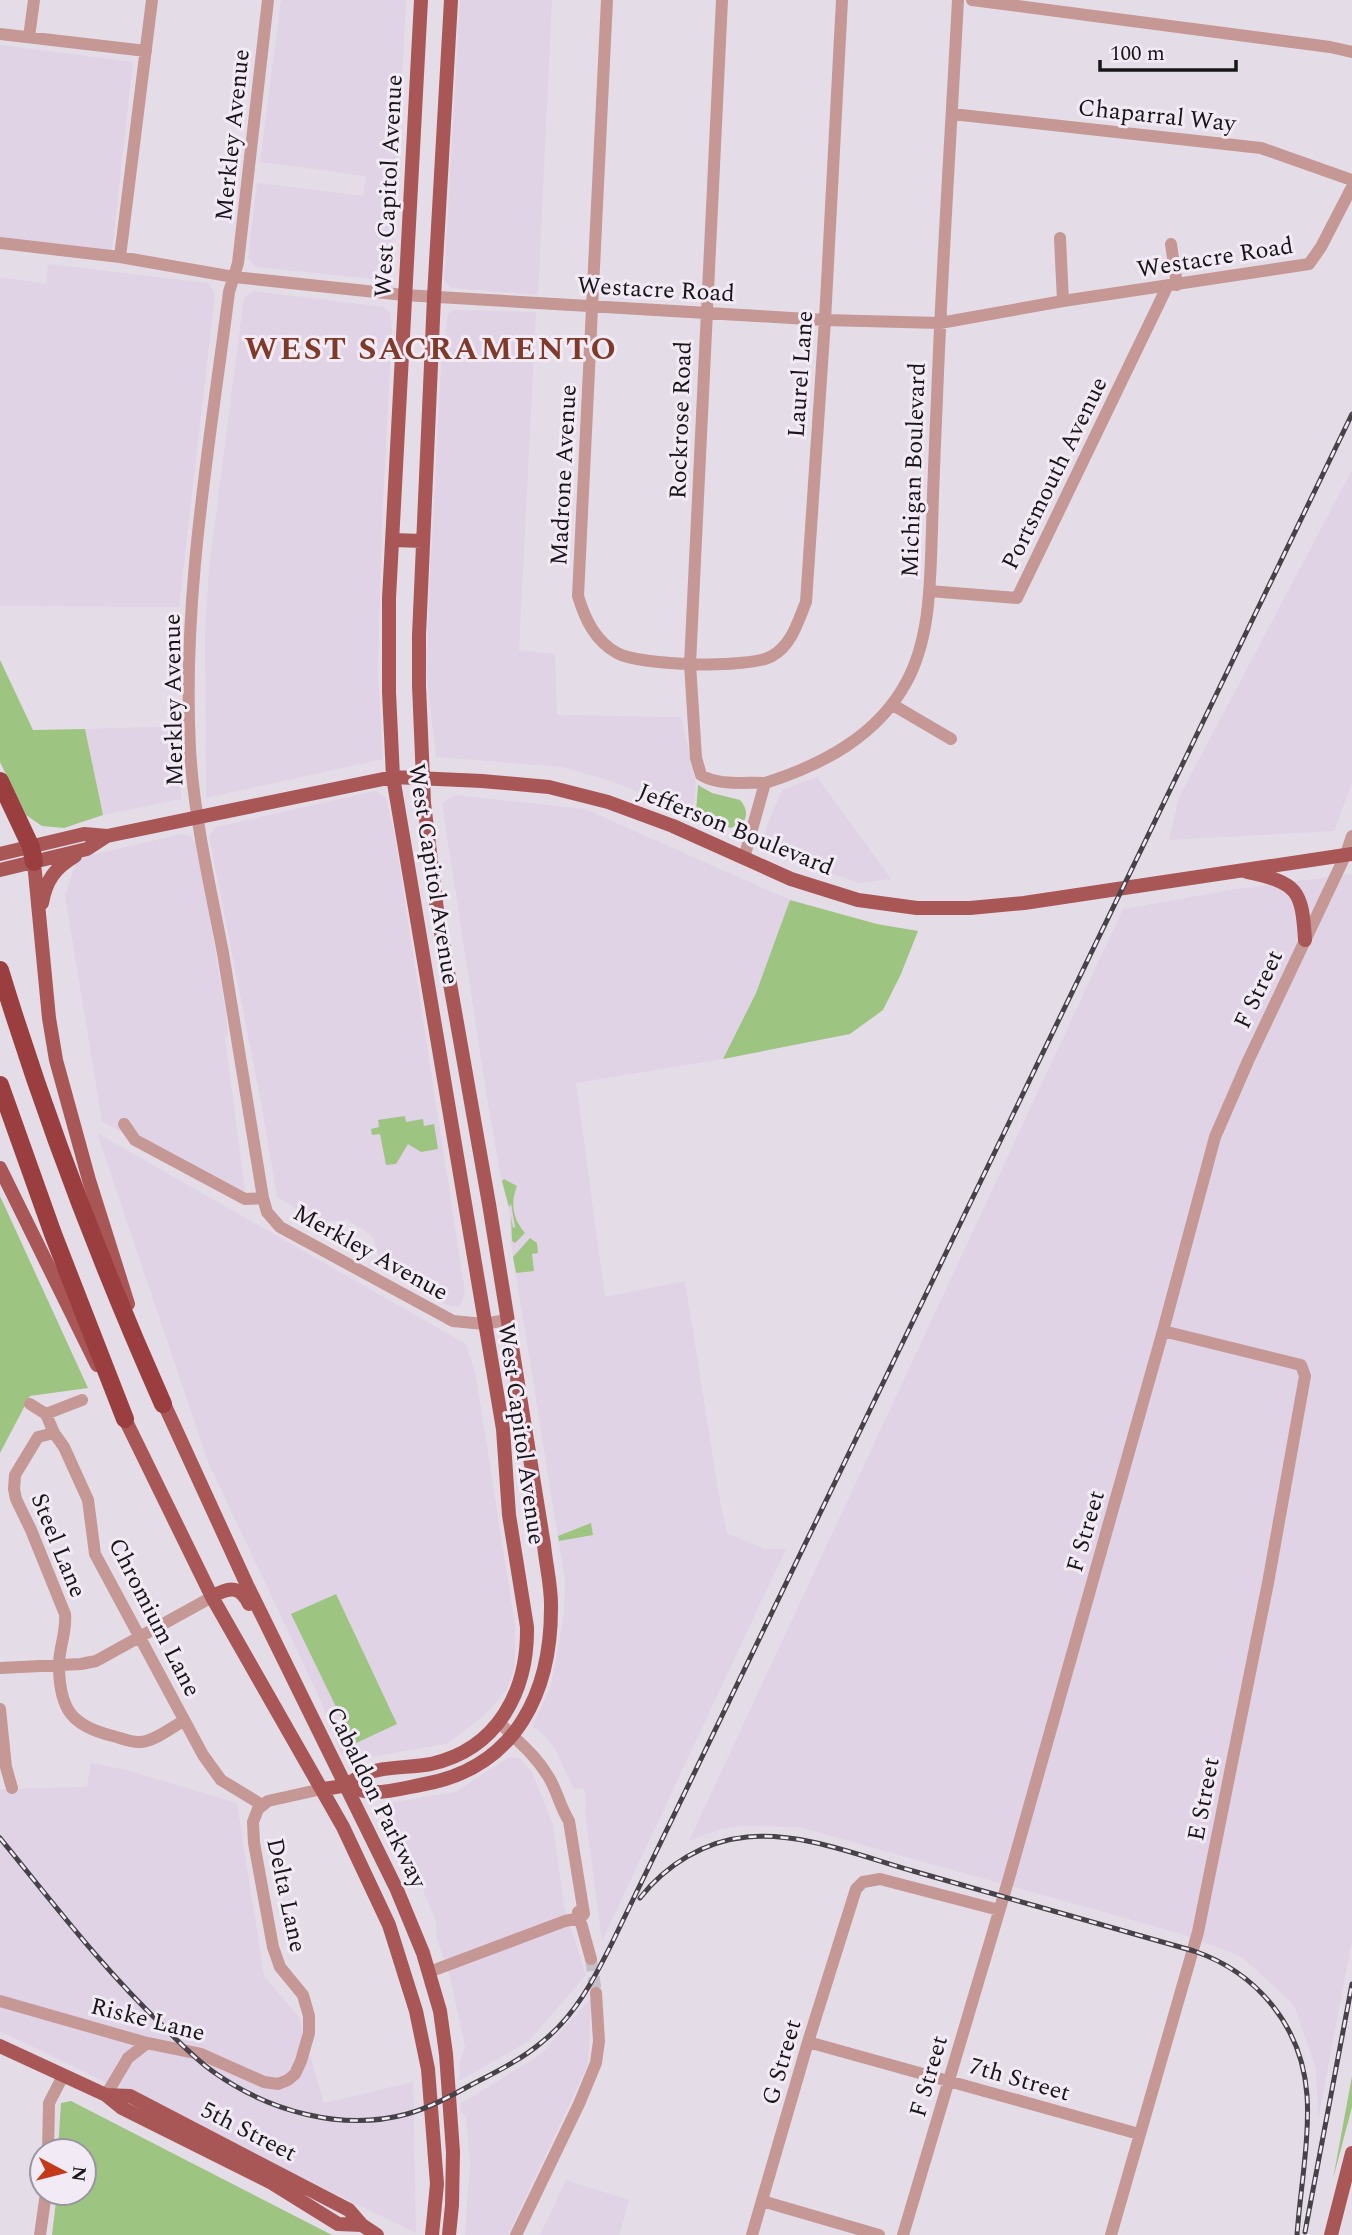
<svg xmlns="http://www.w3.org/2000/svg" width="1352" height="2235" viewBox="0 0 1352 2235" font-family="Spectral,serif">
<rect width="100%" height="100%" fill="#e4dde8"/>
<path fill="#dfd3e5" d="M281,0H406L392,274L384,280L256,267L248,258L257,183L363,196L366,176L260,162Z
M460,0H552L538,295L451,288L444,280Z
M0,45L133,62L112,250L0,237Z
M48,264L208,283L215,294L179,607L0,606V277L46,284Z
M254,291L384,307L390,313L392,329L382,522L378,674L383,759L206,798L205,632L209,569L244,297Z
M453,310L536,312L519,650L555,654L557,715L681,717L696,784L693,814L608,780L562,767L436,757L427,677L429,597L441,367L448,314Z
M1352,470V783L1334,831L1169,840L1179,797Z
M179,726L181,799L103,815L85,729Z
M817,777L891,879L859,883L772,852L763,842L767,826L782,790Z
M375,791L386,798L395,837L465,1292L460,1307L446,1305L379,1258L373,1238L366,1231L347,1220L319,1222L277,1197L261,1102L209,836L216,827Z
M455,795L585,809L790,900L756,993L723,1059L576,1083L605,1297L685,1281L720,1501L727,1533L764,1549H786L602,1941L585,1812L586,1804L584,1788L574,1789L554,1747L538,1729L532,1727L551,1686L564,1614L565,1581L511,1243L509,1210L501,1179L487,1098L442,803Z
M182,834L191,836L198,848L226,1015L228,1034L225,1038L245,1191L102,1122L65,895L78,858Z
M1352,874V1940L1318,2120L1316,2069L1294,2005L1242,1957L1182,1934L799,1827L744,1826L720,1829L689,1841L1123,909L1231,890Z
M97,1133L466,1344L476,1376L515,1626V1665L507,1689L484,1716L446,1744L370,1757H346L340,1752L321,1701L208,1462Z
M509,1757L521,1759L532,1772L553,1825L564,1906L586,1975L529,2041L459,2081L460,2061L465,2047L450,1977L437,1939L436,1921L419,1881L409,1871L380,1811L382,1804L455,1792Z
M91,1763L127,1770L237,1803L264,1976L299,2017L324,2103L413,2082L416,2233L0,2031V1789L87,1787Z
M591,1998L588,2065L508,2235H465L470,2164L466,2116L461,2112L460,2104L540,2055Z
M566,2180L629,2200L619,2235H540Z"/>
<path fill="#9ec481" d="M0,660L33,730L85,729L103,815L64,828L42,826L26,815L0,762Z
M698,785L712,793L740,800C749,810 748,820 737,829L736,826L730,828L696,812Z
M790,900L877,924L918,931L901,974L883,1010L850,1034L723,1059L756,993Z
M405,1116L406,1122L423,1119L424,1126L434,1124L438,1149L421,1152L408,1144L396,1164L386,1165L380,1134L372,1135L371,1129L379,1127L378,1120Z
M504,1179L517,1186C510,1203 513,1219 525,1233L515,1243L512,1241L511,1216L513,1228L515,1227L511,1204L509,1207L502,1181Z
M0,1196L88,1388L30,1396L0,1453Z
M530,1238L537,1243L538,1253L532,1254L534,1271L516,1273L513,1257Z
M591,1523L593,1535L559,1541L558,1536Z
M336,1594L397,1724L354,1744L291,1614Z
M1352,2076V2107L1333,2179Z
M71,2101L332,2235H52L57,2193H84V2151H58L61,2103Z"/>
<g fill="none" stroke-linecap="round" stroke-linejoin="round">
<path stroke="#c6bfc9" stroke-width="12" stroke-dasharray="12 6" stroke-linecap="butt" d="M591,1959L596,1993"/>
<path stroke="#c59795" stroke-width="12" d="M268,0L238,263L229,292C210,443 182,596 190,749C194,818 210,885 223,953C237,1034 249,1116 263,1198L267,1212L280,1227L453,1321L484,1324L506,1320
M607,0L578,596C585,619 595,641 617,653C640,666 750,669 772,656C792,645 798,621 806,602L825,320L842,0
M722,0L690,664L696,758L701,775C719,786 744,782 765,783
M972,0L1330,47L1352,52
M0,34L146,51
M29,37L34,0
M952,114L1261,148L1352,180
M1060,238L1063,301
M0,243L120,257L234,277L404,295L825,320L940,323L1063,301L1309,264L1321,247L1352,187
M1171,244L1177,285
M120,257L152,0
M929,591L1017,598L1167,287
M893,705L951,739
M744,858L765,783C822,765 878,736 907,681C931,636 930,580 932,530C933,486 935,442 937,398C942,265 951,133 958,0
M124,1124L135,1140L245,1199L263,1198
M30,1404L46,1414L54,1433
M46,1414L82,1400
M0,1668L81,1664L96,1661L212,1597
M0,1709L6,1767L12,1788
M184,1721C171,1727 154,1742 140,1742C132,1743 121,1738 113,1736C72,1726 60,1710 59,1668C58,1649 67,1633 65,1614L31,1530L16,1499L14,1489L15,1475L38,1437L54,1433L64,1447L88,1500L95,1554L203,1755L221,1780L262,1805
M578,1912L591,1959
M429,1972L565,1921L580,1918L584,1914L569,1821C560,1807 557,1790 548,1776C535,1754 516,1740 499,1722
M0,2001L147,2043L201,2054L264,2082L278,2084L288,2080L295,2074L301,2061L309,2033V2016L303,1995L280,1967L273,1947L254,1843L253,1822L258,1809L268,1801L322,1789
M808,2042L1139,2134
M106,2095L128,2058L147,2043
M48,2151L49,2103L63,2076
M762,2201L879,2235
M40,2235L46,2193
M516,2235L579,2104L596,2063L599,2041L596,1993
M752,2235L808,2042L856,1889L863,1882L880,1879L999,1910
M903,2235L1009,1878L1163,1331L1215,1137L1248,1061L1346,854L1352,836
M1111,2235L1198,1932L1268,1583L1305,1376L1301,1365L1163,1331"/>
<path stroke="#a85756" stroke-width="14" d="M392,540L423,541
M0,854L84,834L107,836L393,777L482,781L549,787L608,802L673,826L791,879L858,900L917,908H970L1024,903L1352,854
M34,862L49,1018L56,1060L89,1180L128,1304
M0,870L87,849L107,836
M1247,872C1298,883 1302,890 1305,940
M42,903C46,880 55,868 75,856
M0,1168L97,1365
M160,1395L247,1585L397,1890L423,1953L440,2011L446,2054L453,2152L452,2205L449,2235
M121,1411L212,1597L343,1827L389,1925L416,2011L428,2069L437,2184L432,2235
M212,1597C228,1587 240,1585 249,1604
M346,1785C354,1787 363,1792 372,1792C388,1793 408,1787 425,1784C517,1767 552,1691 551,1604C551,1585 546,1565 544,1545L489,1204L437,910L424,803L419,686V635L434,297L451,0
M322,1789C330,1788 341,1787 348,1784C354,1781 360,1775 367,1773C387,1766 410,1768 431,1764C498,1749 528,1691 527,1627L509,1515L503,1429L393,777L389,692V598L421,0
M0,2046L106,2095L122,2108L272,2183L338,2224L362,2225
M106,2095L130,2096L349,2210L362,2225L377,2235
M1331,2235L1352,2153"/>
<path stroke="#9b3e40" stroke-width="18" d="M0,781L31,847L34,862
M0,970C45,1118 100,1262 163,1404
M0,1085L53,1234L125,1419"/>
<defs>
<path id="rail" d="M0,1838C53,1903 103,1969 164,2027C180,2043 196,2060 215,2073C269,2111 342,2132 407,2114C429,2108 449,2097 469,2086C494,2073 521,2060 542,2042C575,2016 594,1979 612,1943L1352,414
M640,1898C666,1865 704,1841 747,1837C803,1832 860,1856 913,1871C1007,1898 1100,1924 1194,1951C1258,1973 1302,2027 1307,2095C1310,2137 1300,2192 1297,2235
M1305,2232L1352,1984"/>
</defs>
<use href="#rail" stroke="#464248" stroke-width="5"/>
<use href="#rail" stroke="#f2eaf5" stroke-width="2.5" stroke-dasharray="8" stroke-linecap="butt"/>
</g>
<g text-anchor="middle" stroke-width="6" stroke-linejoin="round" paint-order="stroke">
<g font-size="24" fill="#19161a" stroke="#f2eaf5">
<text transform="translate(1157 115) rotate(6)" y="8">Chaparral Way</text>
<text transform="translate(232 135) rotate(-84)" y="8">Merkley Avenue</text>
<text transform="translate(388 186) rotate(-87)" y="8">West Capitol Avenue</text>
<text transform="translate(1215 257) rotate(-9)" y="8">Westacre Road</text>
<text transform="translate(656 289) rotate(3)" y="8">Westacre Road</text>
<text transform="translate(800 374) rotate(-86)" y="8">Laurel Lane</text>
<text transform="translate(680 420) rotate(-88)" y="8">Rockrose Road</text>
<text transform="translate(913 470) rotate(-88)" y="8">Michigan Boulevard</text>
<text transform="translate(1054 473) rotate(-64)" y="8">Portsmouth Avenue</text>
<text transform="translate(563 475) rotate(-87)" y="8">Madrone Avenue</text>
<text transform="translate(173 700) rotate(-91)" y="8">Merkley Avenue</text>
<text transform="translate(736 829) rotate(22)" y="8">Jefferson Boulevard</text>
<text transform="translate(434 874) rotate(81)" y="8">West Capitol Avenue</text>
<text transform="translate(1258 989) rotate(-65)" y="8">F Street</text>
<text transform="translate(371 1252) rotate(29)" y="8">Merkley Avenue</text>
<text transform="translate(522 1434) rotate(82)" y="8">West Capitol Avenue</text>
<text transform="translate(1085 1531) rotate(-74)" y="8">F Street</text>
<text transform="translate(59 1545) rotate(68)" y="8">Steel Lane</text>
<text transform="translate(155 1617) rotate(63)" y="8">Chromium Lane</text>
<text transform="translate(377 1797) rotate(64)" y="8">Cabaldon Parkway</text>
<text transform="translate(1203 1799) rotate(-79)" y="8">E Street</text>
<text transform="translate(287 1895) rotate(78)" y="8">Delta Lane</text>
<text transform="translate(148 2019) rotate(14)" y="8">Riske Lane</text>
<text transform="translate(781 2062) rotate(-74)" y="8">G Street</text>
<text transform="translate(928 2076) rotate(-74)" y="8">F Street</text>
<text transform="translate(1020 2079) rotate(16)" y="8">7th Street</text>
<text transform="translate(249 2131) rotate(27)" y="8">5th Street</text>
</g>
<g font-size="32" font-weight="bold" letter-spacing="2" fill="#7f3a2a" stroke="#f2eaf5">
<text x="431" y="359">WEST SACRAMENTO</text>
</g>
</g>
<g transform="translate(63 2172) rotate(97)"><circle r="33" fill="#f2eaf5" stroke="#9b959d" stroke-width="2"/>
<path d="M0-5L12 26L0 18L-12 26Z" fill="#c43a18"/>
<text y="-10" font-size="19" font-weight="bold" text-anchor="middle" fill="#19161a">N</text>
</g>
<path d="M1100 60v10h136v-10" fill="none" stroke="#19161a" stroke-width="3.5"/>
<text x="1110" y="60" font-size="21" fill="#19161a" stroke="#f2eaf5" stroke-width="5" paint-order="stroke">100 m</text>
</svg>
